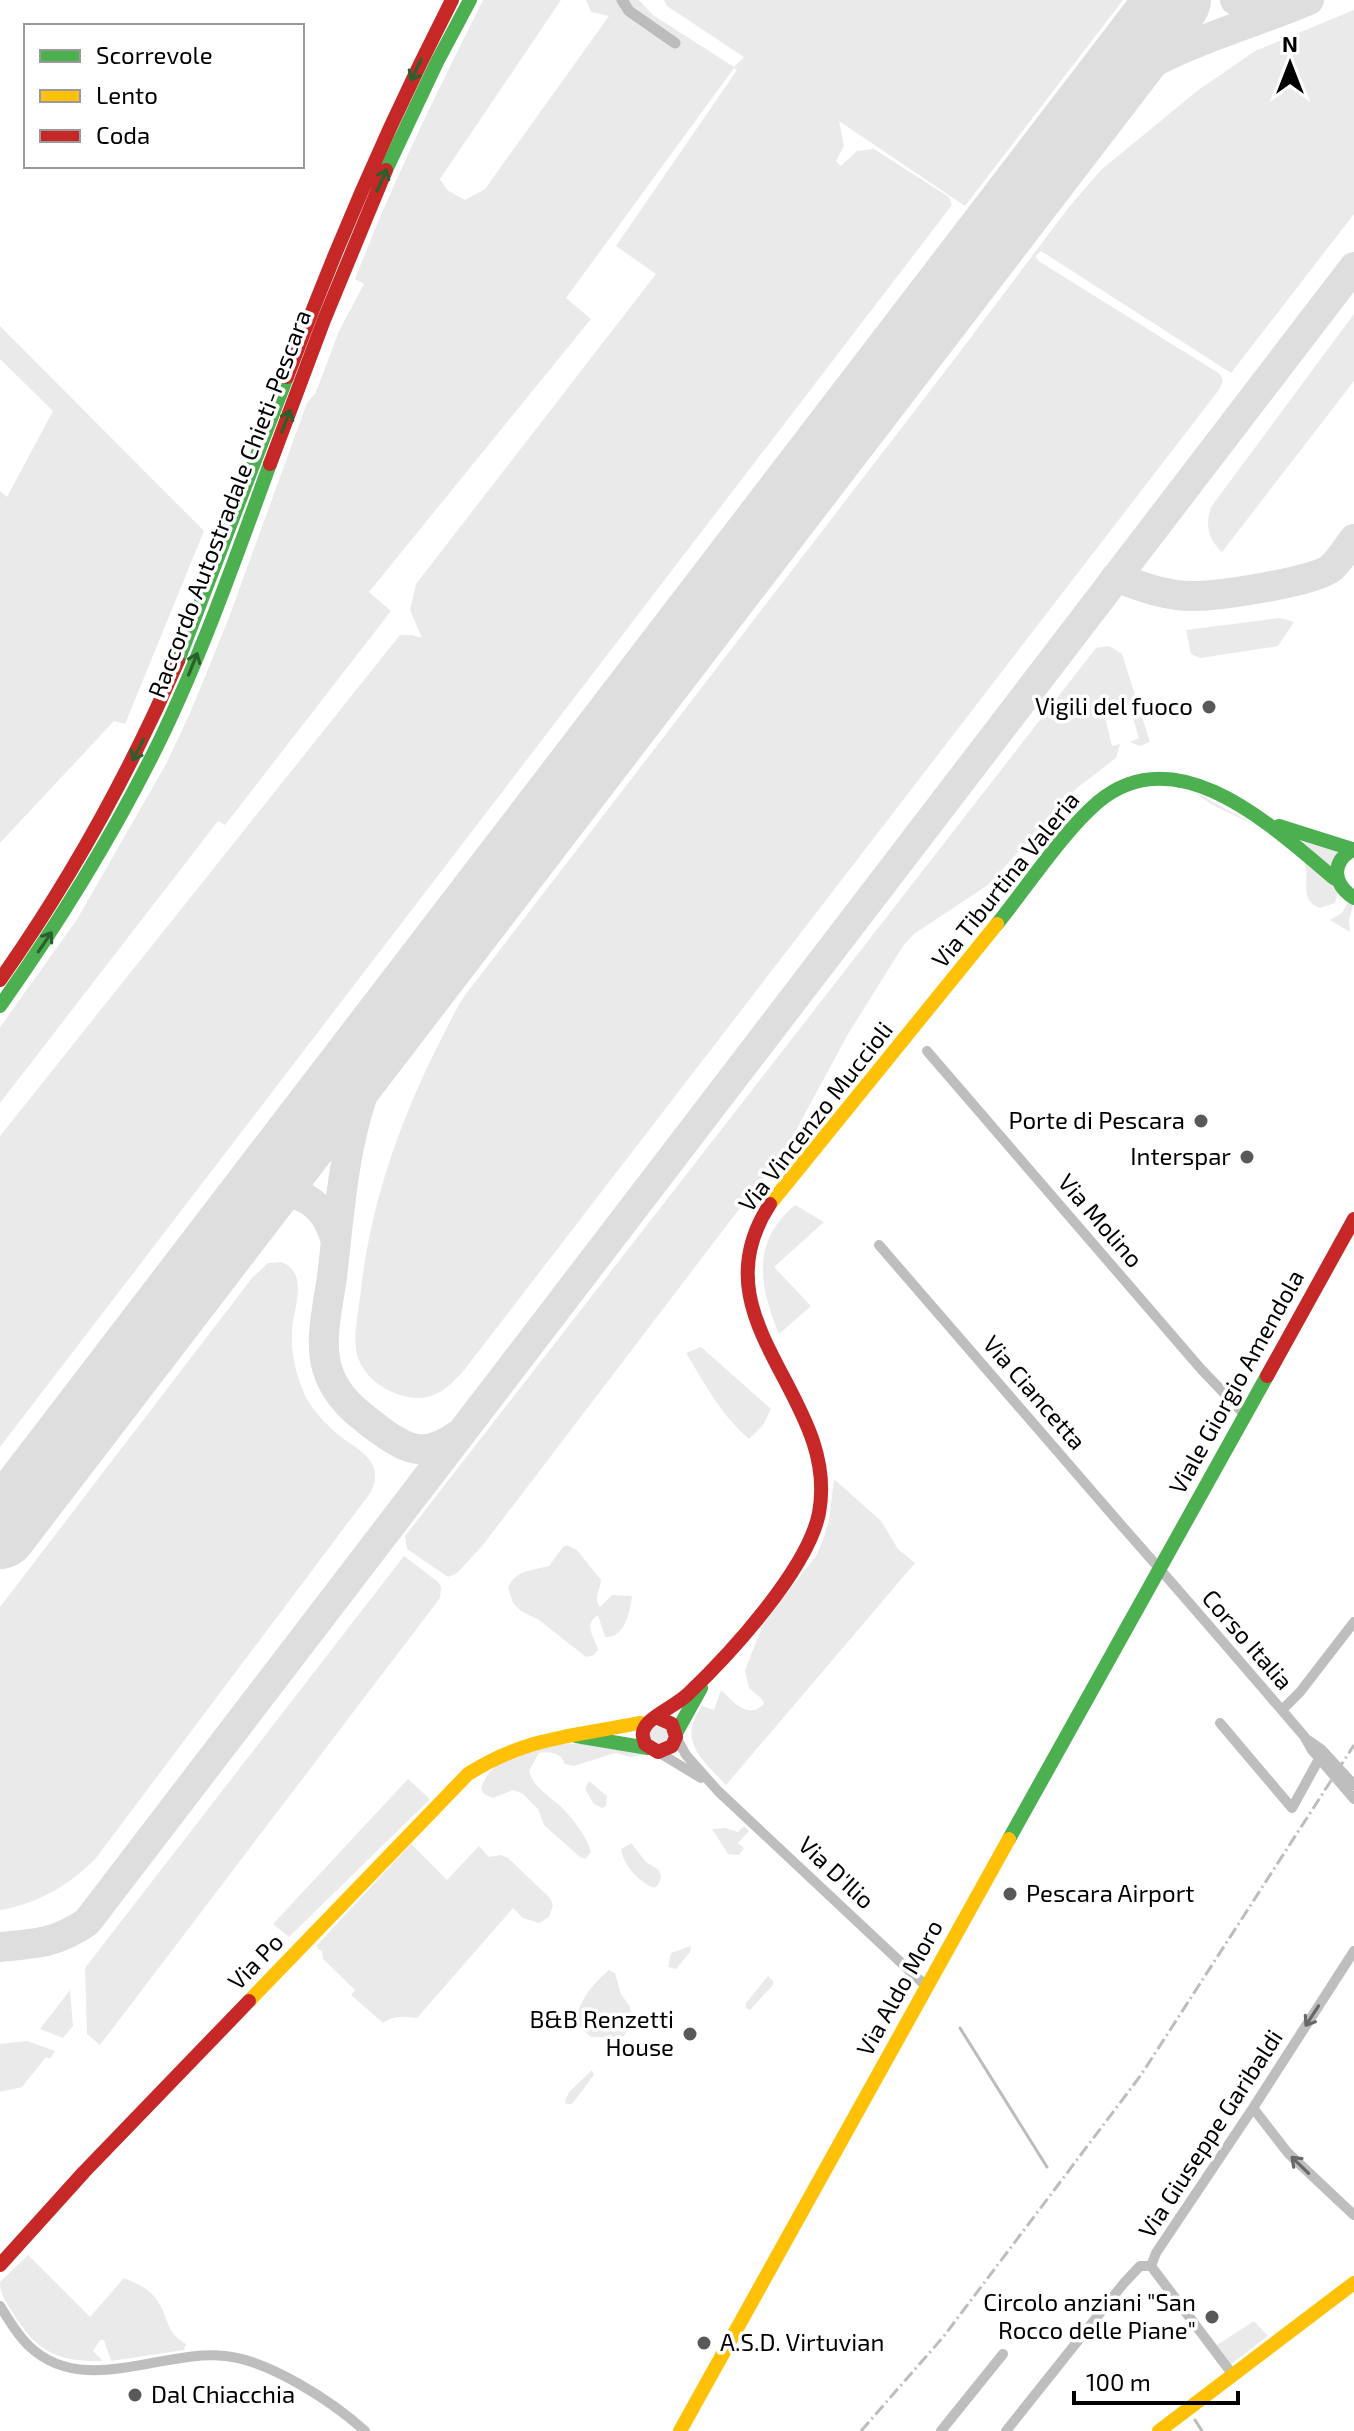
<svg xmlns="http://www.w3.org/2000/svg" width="1354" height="2431" viewBox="0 0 1354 2431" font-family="'Exo 2',sans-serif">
<rect width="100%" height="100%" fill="#fff"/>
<path fill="#eaeaea" d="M483,0H561L440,179L447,190L465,200L485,189L609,16L591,12L586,0H639L653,15L734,67L744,57L667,6L664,0H1123L965,206L839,121L844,146L836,161L841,166L857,151L874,149L949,197L952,205L0,1447V1136L400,635H412L422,638L410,610L416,584L656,274L616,246L737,70L734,68L566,298L591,319L369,592L391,611L225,825L218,821L0,1103V1027L76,921L166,764L190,713L228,620L307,403L316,392L339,331L364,284L355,279C392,183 437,92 483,0Z
M1354,10V214L1231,373L1041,251L1036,255V258L1040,262L1220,374L1223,381L1218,391L465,1369C445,1392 429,1405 397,1394C379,1387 365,1376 358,1358C352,1339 358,1316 360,1297C372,1187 410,1095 462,999L953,361L1069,207L1101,170L1197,91L1255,51Z
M1354,314V381L1222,552C1208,539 1205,525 1211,507Z
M0,326L204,531L125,724L114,721L0,843V491L7,497L53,411L0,359Z
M1280,618L1294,622L1278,646L1200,658L1191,654L1186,630Z
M1109,646L1122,654L1150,742L1140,746L1130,742L1139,738L1129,705L1104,713L1112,746L1120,744L1116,758L1077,788L988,885L914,934L903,946L848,1034L788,1145L483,1545L457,1573L448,1577L407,1549L405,1536L1096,648Z
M1195,792L1296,847L1338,892L1335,903L1320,908C1294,898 1316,875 1300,855C1276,827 1217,814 1195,792Z
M1291,837L1339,850L1329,868Z
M1350,899L1354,902L1349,920L1350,932L1330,920L1342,913Z
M795,1205L824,1222L774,1267L811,1306L779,1334C759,1286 751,1242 795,1205Z
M281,1262C311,1273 292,1310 292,1333C291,1352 295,1370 302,1388C307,1404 322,1420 335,1432C356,1450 386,1459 371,1492L96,1858C70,1885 37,1904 0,1910V1607L252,1278L268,1263Z
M701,1347L771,1409L763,1425L749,1439C721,1415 705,1384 686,1353Z
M834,1479L881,1521L898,1549L915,1563L726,1785C704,1761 676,1742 702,1706L714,1710L721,1690C734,1702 747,1720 764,1704L762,1699L749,1688L745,1670L764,1622L816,1556L823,1540L829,1520Z
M567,1545L577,1550L601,1580C600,1590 593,1598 600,1607L612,1595L632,1596C630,1613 624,1639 605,1637L598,1615C583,1625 594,1636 598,1650L594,1655L586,1657L539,1620L521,1611L513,1603L508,1588C516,1569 532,1571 549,1566L563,1547Z
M404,1556L438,1582L441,1587L440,1598L100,2045L87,2034L85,1968Z
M649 1735a10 10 0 1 1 20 0a10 10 0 1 1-20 0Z
M549,1744H585L649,1754L631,1757L615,1753L574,1766L565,1764C561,1753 550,1751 539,1753L529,1771C534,1787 546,1794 558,1804C571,1816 587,1836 591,1852L585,1859L580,1857L544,1825L538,1809L522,1793L513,1790L493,1798L484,1794L481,1788C491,1759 523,1752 549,1744Z
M408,1779L430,1799L289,1937L273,1924Z
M589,1781L607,1796L606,1806L602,1808L594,1804L585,1789Z
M744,1826L749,1831L738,1843L744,1848L739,1855L728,1854L712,1829L725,1828L738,1832Z
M631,1843L646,1862L659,1870L661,1878L658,1885L654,1888C638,1881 624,1866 621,1849Z
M411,1844L447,1880L479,1846L489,1857L501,1855L508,1858L550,1898L553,1905L549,1917L539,1923L523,1918L513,1908L417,2018C404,2017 394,2015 383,2023L351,1995L355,1990L323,1959L322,1951L318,1949L317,1945Z
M691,1946L690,1952L676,1969L668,1967L671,1953Z
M609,1970L615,1973L621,1994L630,2007L632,2023L623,2037H591L579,2026C573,2005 594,1983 609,1970Z
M768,1976L773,1981V1985L750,2010L746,2008V2003Z
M70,1990L73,2026L63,2038L40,2029Z
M27,2041L55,2051L50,2059L46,2057L22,2087L0,2092V2044Z
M592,2070L594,2075L572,2104H566L565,2101L569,2092Z
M28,2255L90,2317L124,2278C136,2283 149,2288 157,2300C170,2319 164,2331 186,2344L184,2350L111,2361L104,2340H100L93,2351L103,2361C59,2362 38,2353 14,2315C7,2303 0,2296 0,2282Z
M1254,2321L1268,2336L1231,2364L1217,2345Z"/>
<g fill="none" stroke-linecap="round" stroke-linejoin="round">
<path stroke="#bcbcbc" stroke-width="3" d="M960,2028L1047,2167
M1195,2420L1202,2431"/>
<path stroke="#bcbcbc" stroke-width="11" d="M622,0L629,11L675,43"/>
<path stroke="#dedede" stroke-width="30" d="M1235,0L1256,11L1279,12
M1089,111C1146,49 1235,32 1309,0
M1116,577C1141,587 1166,596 1193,596C1218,596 1315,582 1331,568C1340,560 1347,548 1354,539
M421,983C399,1020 376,1056 362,1097C343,1154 339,1217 332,1277C328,1306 319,1340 327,1368C335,1397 358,1414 381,1431C410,1452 427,1457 458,1435
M248,1209C286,1178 324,1196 336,1242
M0,1947C35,1944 57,1943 87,1922L1354,267"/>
<path stroke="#dedede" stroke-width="74" d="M0,1532L1174,0"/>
<path stroke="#bebebe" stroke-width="10" d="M927,1051L1201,1369L1245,1415
M879,1245L1122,1526C1183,1595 1243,1665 1304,1736L1312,1750L1354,1799
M1282,1710L1300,1692L1354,1622
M1220,1723L1292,1808L1319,1759
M676,1737L686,1755L718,1791L926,1986
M1308,1740L1321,1749L1354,1785
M658,1752L701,1778
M1253,2108L1288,2153L1354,2215
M1151,2266L1156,2253L1253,2108L1354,1951
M1151,2266L1233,2375
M0,2306C9,2320 17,2335 29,2346C83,2398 162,2349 225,2356C269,2360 333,2402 365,2431
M941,2431L1003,2354
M1006,2431L1124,2283L1140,2266H1151"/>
<path stroke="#4caf50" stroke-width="14" d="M386,170L437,62L470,0
M178,661L287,377
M1279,826L1352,849
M1354,849C1330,862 1333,884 1354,898
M997,924C1027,887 1063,832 1098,802C1178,735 1274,828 1335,879
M0,1006C60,921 114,834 160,740C203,651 236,557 270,464
M676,1733L701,1688
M576,1736L648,1748
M1009,1839L1267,1376"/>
<path stroke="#ffc107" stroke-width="14" d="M770,1204L997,924
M249,2001L468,1774C526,1737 574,1736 639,1723L646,1724
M680,2431L1009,1839
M1159,2431L1354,2283"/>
<path stroke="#c62828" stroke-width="14" d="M287,377C335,248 389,123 452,0
M270,464L324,320L386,170
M0,980C71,879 129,774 178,661
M1267,1376L1354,1219
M658,1718L672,1724L676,1737L672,1746L658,1752L645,1744C643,1737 641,1733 645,1727C651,1716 677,1705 688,1694C730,1654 808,1569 819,1513C841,1397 693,1321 770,1204
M0,2265L84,2172L249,2001"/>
<path stroke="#bdbdbd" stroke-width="3" stroke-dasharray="12 4 2 4" stroke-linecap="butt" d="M861,2431L944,2336L1141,2075L1354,1745"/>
</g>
<defs><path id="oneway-shaft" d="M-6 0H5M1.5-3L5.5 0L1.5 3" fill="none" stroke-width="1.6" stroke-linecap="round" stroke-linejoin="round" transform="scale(2)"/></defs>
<g stroke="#2a602c">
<use href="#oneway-shaft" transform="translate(416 70) rotate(116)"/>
<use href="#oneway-shaft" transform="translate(382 180) rotate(-66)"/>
<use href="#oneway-shaft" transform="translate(286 421) rotate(-69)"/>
<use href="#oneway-shaft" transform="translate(193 664) rotate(-68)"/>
<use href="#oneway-shaft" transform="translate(138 750) rotate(117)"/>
<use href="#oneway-shaft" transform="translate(45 942) rotate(-56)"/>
</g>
<g stroke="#686868">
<use href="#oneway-shaft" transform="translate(1312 2016) rotate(123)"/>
<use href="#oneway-shaft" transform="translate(1300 2165) rotate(-136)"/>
</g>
<g fill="#595959" stroke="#fff" stroke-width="3">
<circle cx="1209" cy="707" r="8"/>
<circle cx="1201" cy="1121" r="8"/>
<circle cx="1247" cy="1157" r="8"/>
<circle cx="1010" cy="1894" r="8"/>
<circle cx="690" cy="2034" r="8"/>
<circle cx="1212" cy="2317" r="8"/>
<circle cx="704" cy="2343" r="8"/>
<circle cx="135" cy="2395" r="8"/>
</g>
<g text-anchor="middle" stroke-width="7" stroke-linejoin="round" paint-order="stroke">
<g font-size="24" fill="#000" stroke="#fff">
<text transform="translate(230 504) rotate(-69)" y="8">Raccordo Autostradale Chieti-Pescara</text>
<text transform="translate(1006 880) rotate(-51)" y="8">Via Tiburtina Valeria</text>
<text transform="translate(816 1117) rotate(-52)" y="8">Via Vincenzo Muccioli</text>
<text transform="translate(1100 1221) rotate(49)" y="8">Via Molino</text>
<text transform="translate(1237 1382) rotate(-61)" y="8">Viale Giorgio Amendola</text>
<text transform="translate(1034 1393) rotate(49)" y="8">Via Ciancetta</text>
<text transform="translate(1247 1640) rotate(49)" y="8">Corso Italia</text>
<text transform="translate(836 1873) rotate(43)" y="8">Via D'Ilio</text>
<text transform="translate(256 1962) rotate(-46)" y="8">Via Po</text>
<text transform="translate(900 1988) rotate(-61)" y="8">Via Aldo Moro</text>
<text transform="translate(1211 2134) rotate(-57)" y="8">Via Giuseppe Garibaldi</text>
</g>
<g font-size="24" fill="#000" stroke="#fff" text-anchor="end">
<text x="1193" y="715">Vigili del fuoco</text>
<text x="1185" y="1129">Porte di Pescara</text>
<text x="1231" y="1165">Interspar</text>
<text x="1026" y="1902" text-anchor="start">Pescara Airport</text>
<text x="674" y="2028">B&amp;B Renzetti<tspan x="674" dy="28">House</tspan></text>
<text x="1196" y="2311">Circolo anziani "San<tspan x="1196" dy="28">Rocco delle Piane"</tspan></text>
<text x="720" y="2351" text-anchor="start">A.S.D. Virtuvian</text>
<text x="151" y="2403" text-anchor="start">Dal Chiacchia</text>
</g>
</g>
<rect x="24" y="24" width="280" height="144" fill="#ffffff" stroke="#999999" stroke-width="2"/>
<rect x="40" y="50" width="40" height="12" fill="#4caf50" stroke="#999999" stroke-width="2"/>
<text x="96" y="64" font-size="24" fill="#000000">Scorrevole</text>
<rect x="40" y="90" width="40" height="12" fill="#ffc107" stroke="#999999" stroke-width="2"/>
<text x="96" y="104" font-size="24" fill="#000000">Lento</text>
<rect x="40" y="130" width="40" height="12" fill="#c62828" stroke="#999999" stroke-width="2"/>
<text x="96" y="144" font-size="24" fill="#000000">Coda</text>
<g transform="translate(1290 64)" stroke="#ffffff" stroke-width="6" paint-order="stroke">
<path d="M0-6L14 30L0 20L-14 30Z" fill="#000000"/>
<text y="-12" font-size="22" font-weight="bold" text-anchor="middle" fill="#000000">N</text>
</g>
<path d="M1074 2391v12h164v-12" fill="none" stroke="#000000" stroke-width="4"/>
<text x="1086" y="2391" font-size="24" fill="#000000" stroke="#ffffff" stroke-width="6" paint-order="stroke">100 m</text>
</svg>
